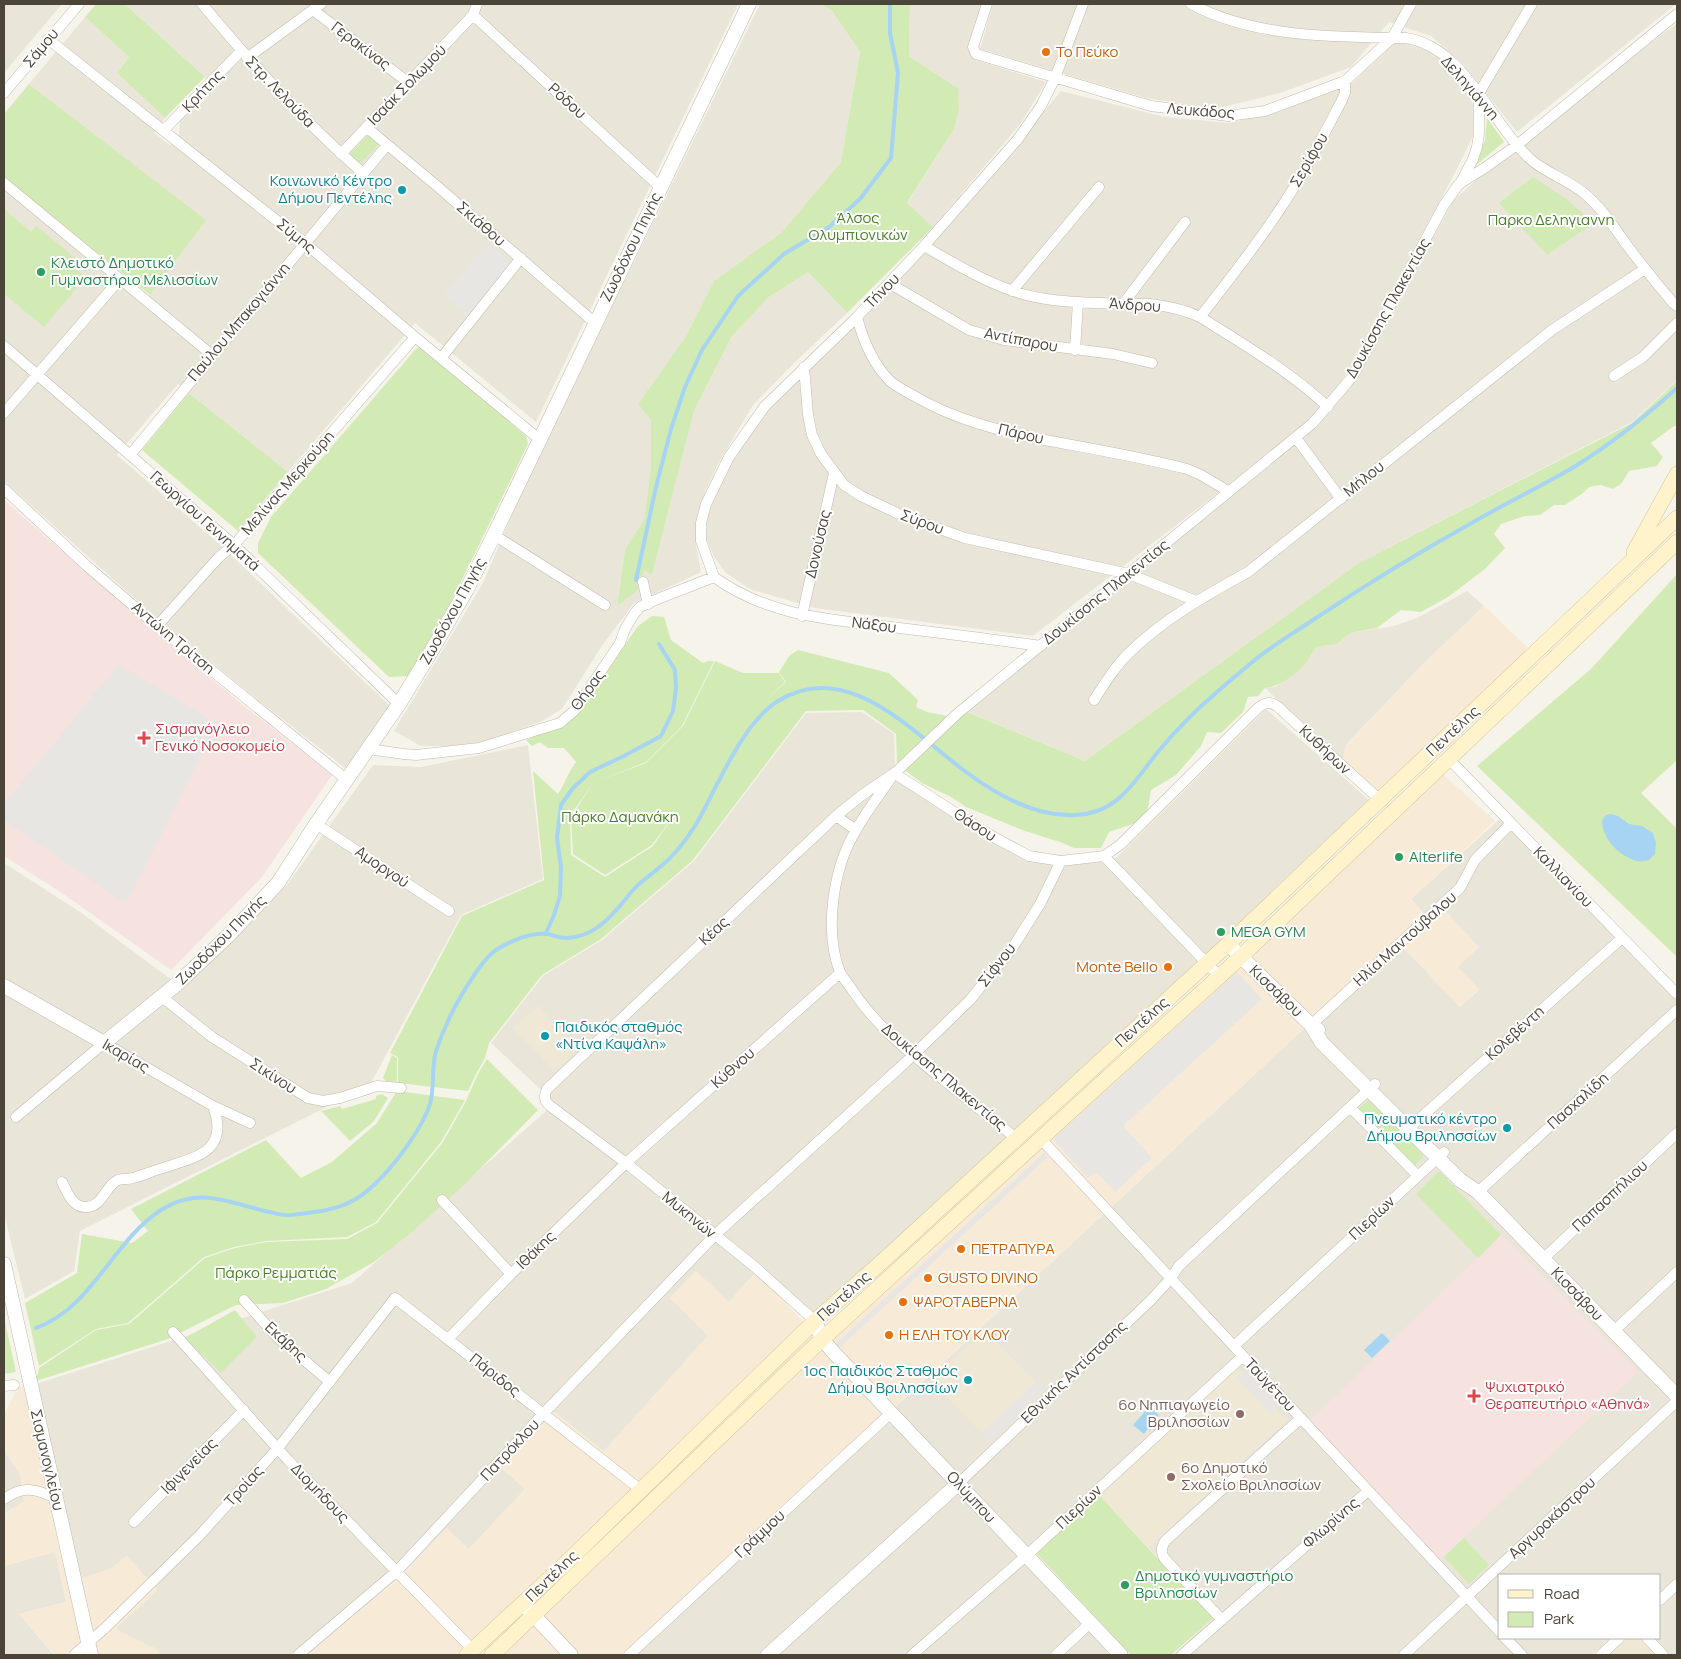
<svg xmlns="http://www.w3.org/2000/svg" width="1681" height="1659" viewBox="0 0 1681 1659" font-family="Manrope,sans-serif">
<rect width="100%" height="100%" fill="#f6f3eb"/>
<path fill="#eae5d9" d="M4,4H62L4,73Z
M125,4H738L536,422L415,323L288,472L178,384L117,455L218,543L392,708L349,771L249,693L153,615L4,481V189L143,304L205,220L29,84L85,17L129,57L117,73L165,118L154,133L170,145L179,135L180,121L214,85Z
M760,4H820L832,11L860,52L841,162L782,232L714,281L685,338L651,420V467L644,520L625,549L617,605L644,569L652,575L694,411L732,336L769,297L808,272L847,313L797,360L753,405L719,462L705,492L696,519V546L701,572L634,603L601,647L562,709L540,722L473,746H421L394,731L483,583L524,487Z
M910,4H982L968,49L975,60L1046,82L1021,123L933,227L907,204L954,129L958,88L909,56Z
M993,4H1676L1517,132L1462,63L1431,36L1389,22L1351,67L1280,93L1215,109L1146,98L980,49Z
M1677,23V380L1632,422L1359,563L1085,761L966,711L1231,494L1304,438L1349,389L1454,200L1495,163Z
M1397,41L1435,53L1457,75L1473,103V136L1457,169L1351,366L1322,411L1237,478L1033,636L814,608L750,589L726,573L714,557L706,538L708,513L727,471L756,423L936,240L1061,91L1165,117L1229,123L1280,111L1352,83Z
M1467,591L1484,606L1423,664L1346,745L1342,761L1265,688L1275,687L1312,655L1316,647L1337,644L1350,633L1394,626L1417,618Z
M1266,709L1371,802L812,1320L756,1272L729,1302L696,1271L670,1298L708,1336L604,1451L554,1412L502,1468L525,1489L469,1549L446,1529L401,1576L308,1655H160L156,1649L115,1629L157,1590L127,1556L112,1568L80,1580L36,1384L352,1283L555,1103L491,1043L543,976L602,940L694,861L806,713L862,712L894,734L895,764L901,771L920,785L1031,853L1116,858Z
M528,745L543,879L461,915L370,1085L80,1231L74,1271L25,1299L4,1213V863L80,912L180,986L287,885L373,765L421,767Z
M1503,816L1677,996V1655H1658L1642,1638H1660V1575H1500V1638H1612L1592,1655H1173L1213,1618L1148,1547L1286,1420L1036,1553L1109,1655H627L1398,942L1460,1007L1479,990L1458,967L1479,947L1445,911L1432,922L1411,899Z
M4,1451L20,1474L24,1501L4,1514Z
M55,1552L66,1602L19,1614L54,1655H4V1566Z"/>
<path fill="#f7ead7" d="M1484,606L1527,647L1528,651L1379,796L1342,761L1346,746L1423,664Z
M1441,773L1495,821L1411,899L1432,922L1445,911L1479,947L1458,967L1479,989L1460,1007L1398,942L626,1655H308L401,1577L447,1528L469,1549L525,1489L503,1468L555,1412L604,1451L708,1336L670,1298L696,1271L729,1302L757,1272L824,1345Z
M36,1384L80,1579L112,1568L127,1556L157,1591L115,1629L156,1649L160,1655H55L19,1614L66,1602L55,1552L4,1566V1515L24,1501L20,1474L4,1451V1414L19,1387Z"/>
<path fill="#efe8d5" d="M539,1006L578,1049L554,1071L513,1028Z
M985,1330L1036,1382L982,1433L931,1380Z
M1237,1368L1286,1420L1148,1547L1099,1495Z
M1626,1638H1642L1658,1655H1607Z"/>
<path fill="#f6e2df" d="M4,500L148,626L238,701L332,775L262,877L171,970L62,893L4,856Z
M1501,1235L1638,1372L1440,1560L1310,1420Z"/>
<path fill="#d2ebb4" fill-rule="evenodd" d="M96,4H125L205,77L165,118L117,73L129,57L85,17Z
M820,4H910L909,56L958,88L959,109L954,129L907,203L933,227L847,313L808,272L769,297L732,336L694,411L652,575L644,570L637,591L617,606L625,549L644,520L651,467V420L638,404L685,338L714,281L782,232L841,162L860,52L832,11Z
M29,84L206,220L150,295L4,178V114Z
M1487,118L1504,142L1475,166L1485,140Z
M368,135L378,145L359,165L349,155Z
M1533,177L1565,198L1594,223L1547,255L1499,203Z
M4,209L31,232L36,226L78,260L73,267L86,277L44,327L4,294Z
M420,346L526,436L528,444L458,588L411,676L389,677L258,553V543L271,517L415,350Z
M1677,381V426H1674L1651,443L1663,457L1657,466L1629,471L1621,484L1613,489L1601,485L1589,487L1583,493L1565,505H1554L1540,515L1525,516L1501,524L1494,534L1505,548L1485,569L1448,597L1421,612L1401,610L1377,628L1350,633L1337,644L1316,647C1307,666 1285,686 1265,688L1258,696L1248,697L1243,712L1221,733L1207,732L1201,746L1176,775L1151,790L1147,814L1136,823L1109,832L1101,848H1074L1063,843L1022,830L966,807L951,797L922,783L903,769L965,711L1085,761L1359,563L1632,423Z
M189,393L288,472L238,531L142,450Z
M1677,574V760L1641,793L1677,829V957L1477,766L1591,669Z
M652,616L664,617L671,640L703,663L708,661H714L682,726L646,762L600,780L646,763L683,726L715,661L743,673H779L785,682L767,699L786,682L779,672L790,655L798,650L889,673L918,700L916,707L927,712L947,716L897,764L896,734L863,710L806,711L693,860L601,939L542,975L489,1043L485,1058L476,1074L468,1091L398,1083V1057L390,1053L462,916L544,880L533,771L558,794C565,783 568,773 576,762L564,748H548L540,742L532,746L526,740L562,725L577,714L638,626ZM593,783L571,817L573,854L605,875L652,845L675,814L653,846L605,877L571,855L570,816Z
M392,1055L397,1058V1082L386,1081L383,1078Z
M487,1059L538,1110L464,1185L412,1232L374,1262L326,1289L283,1303L236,1305L168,1339L36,1381L39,1368L96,1330L129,1324L205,1258L235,1248L266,1242L347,1239L377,1223L443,1142L466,1101L478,1074Z
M397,1091L465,1100L441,1142L376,1222L347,1237L266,1241L234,1247L204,1257L128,1323L96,1329L39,1366L25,1303L77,1273L82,1234L132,1243L148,1231L131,1209L266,1140L301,1178L332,1162L377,1123Z
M382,1094L388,1098L374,1121L350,1141L321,1111L340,1106L342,1109L376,1099V1096Z
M1369,1100L1424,1156L1414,1166L1358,1109Z
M1439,1171L1501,1235L1478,1258L1416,1194Z
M235,1310L257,1337L221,1373L185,1338Z
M4,1317L16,1372L4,1374Z
M1099,1495L1213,1618L1171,1655H1131L1036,1553Z
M1464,1538L1489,1565L1469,1584L1444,1557Z"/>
<path fill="#e8e6e3" d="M488,243L511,263L468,316L444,294Z
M119,664L217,724L126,904L4,820V804Z
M1237,972L1262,999L1123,1126L1152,1158L1115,1192L1096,1172L1088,1178L1053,1139Z
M1044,1153L1048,1157L838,1349L834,1345Z
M1245,1371L1278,1406L1270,1414L1237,1378Z
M1036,1382L1044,1390L990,1442L982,1433Z"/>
<path fill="#a7d4f3" d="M1610,814L1618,816L1629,824L1642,826L1653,833L1656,843L1655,854L1649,860C1645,861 1640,862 1637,861C1619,856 1602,839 1602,820L1606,815Z
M1382,1333L1390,1341L1372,1358L1364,1350Z
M1149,1407L1159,1415L1144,1434L1133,1425Z"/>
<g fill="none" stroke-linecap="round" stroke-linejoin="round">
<path stroke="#a7d4f3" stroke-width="4" d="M636,580L656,487L671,429L685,387L702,350L738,296L784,254L829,227L860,199L891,158L898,73L890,33V4
M546,933L554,915L560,896L561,867L557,838L561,805L573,788L590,772L624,756L661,736L673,711L676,689L675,670L659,644
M36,1328C92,1308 113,1241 161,1210C199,1186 227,1202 265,1211C272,1212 279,1215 286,1215C288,1216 305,1213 307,1213C335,1210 355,1204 375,1184C394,1166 422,1129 430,1104C435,1087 431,1068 436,1051C445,1024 459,997 475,974C481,965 488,955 496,950C510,941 531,932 547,934C551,934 554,936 558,937C571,940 587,935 598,927C613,917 623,901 635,888C643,880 652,874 660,867C673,857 686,840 695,826C717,789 741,724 778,701C848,657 914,734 966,772C997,795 1035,817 1075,815C1118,813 1133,783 1157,753C1166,742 1176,731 1186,721C1206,700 1229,682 1251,663C1270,647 1292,634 1313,620C1364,586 1416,554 1470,524C1504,504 1540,487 1574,467C1611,444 1645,417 1677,388"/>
<defs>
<path id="minor" d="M202,4C252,64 304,122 363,173
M987,4L973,47L976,54L1151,106L1228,116L1265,111L1345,81
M1191,4C1255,38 1335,37 1406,38C1464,47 1490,121 1528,157C1544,173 1568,179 1585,194C1601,207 1614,227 1626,244C1641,264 1657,284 1673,303L1677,306
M313,10L409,83
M473,15L660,187
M48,39L305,243L415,337L539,439
M247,58L321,4
M4,93L79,4
M366,127L437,186L595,323
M164,130L241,51
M341,154L473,15L477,4
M4,183L212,355
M1460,184L1473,159L1477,147L1479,134V93L1532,4
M924,246C962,268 1002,293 1046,299C1072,303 1100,303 1126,304C1136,304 1147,303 1157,305C1172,307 1187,311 1200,317C1245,345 1289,371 1328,407
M889,283L969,330L987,335L1004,340L1113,354L1152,363
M1012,291L1099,187
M1123,304L1185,222
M857,317C863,340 873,364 890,381C897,387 907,392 916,397C956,420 1000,431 1045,440C1093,449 1141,457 1187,469L1201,475L1228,491
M1200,317C1226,284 1253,250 1276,215C1301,179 1321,140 1341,102L1345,93V81L1392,38L1411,4
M4,346L234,545L399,704
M1075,350L1078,302
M442,357L521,258
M804,367L808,415L812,435L821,454L844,485L861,496L903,516L965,538L1129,574L1196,601
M1614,376L1643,357L1677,323
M4,413L120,279
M1296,438L1341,499
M130,455L387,145
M4,489L87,566L157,626L347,780
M494,535L605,605
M714,577L701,541V523L706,504L729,457L765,406L857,317L924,246L1018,139L1041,106L1055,78L1083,4
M714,577C768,616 827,619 891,627C941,633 991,639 1041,646
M643,582L648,604
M802,616L834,473
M157,626L219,557L234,545L415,337
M1094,700C1105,683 1116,665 1131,651C1164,619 1208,594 1248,572L1552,330L1645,269
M368,749L404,754L416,755L479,748L560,723L574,711L620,643L625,629L634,614L640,607L660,598L714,577
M1449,759L1677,994
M894,773L988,834L1029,856L1061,861L1104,856L1120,845L1258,708C1265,702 1271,701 1278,707L1380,800
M891,778C879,796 865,813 855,832C833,869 824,931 840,972C843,978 849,985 853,991C877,1027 911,1054 945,1081C968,1100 992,1119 1016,1138
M836,816L856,830
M316,824L449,911
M1104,856L1219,976
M162,997L212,1037L308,1098L323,1101L340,1098L377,1086L401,1088
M1311,1025L1460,888L1475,860L1511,823
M1350,1107L1418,1176
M16,1117L104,1043L213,1106L250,1123
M1408,1129L1622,938
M1040,1138L1500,1632
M62,1182C68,1193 72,1208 87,1207C103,1206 105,1186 118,1180C123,1178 128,1180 133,1178C144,1175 155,1170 166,1167C200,1156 229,1150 213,1106
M1478,1192L1677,1010
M442,1200L511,1274
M1543,1259L1677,1133
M244,1300L278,1338L330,1382
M815,1321L755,1267L626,1163L549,1105C544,1101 544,1095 547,1089L836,816L862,795L896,772L958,713L1313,423L1352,377L1444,205L1459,184L1486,167L1517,145L1677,14
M1614,1331L1677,1272
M173,1332L288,1460L473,1650
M448,1339L511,1274L626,1163L840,973
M1234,1346L1444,1152
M4,1386L14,1385
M958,1484L1152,1299L1171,1278L1179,1266L1375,1084
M4,1499C24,1485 35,1489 56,1498
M134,1522L244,1410
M1660,1600L1677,1584
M1222,1620L1164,1558C1161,1552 1161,1548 1165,1541L1301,1418
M1505,1638L1522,1655
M1647,1638L1663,1655
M74,1655L104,1629L200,1535L278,1448L395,1298L641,1490
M298,1655L397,1571L544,1413L715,1235L906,1062L970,1000L1013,947L1040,904L1061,861
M629,1655L891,1413
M912,1655L1026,1556L1243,1356
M1056,1655L1090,1623
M1182,1655L1368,1491
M1404,1655L1677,1401
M1601,1655L1619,1638"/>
<path id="tertiary" d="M1228,944L1311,1025L1318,1030
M4,986L104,1043L177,984L229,935L278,883L316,824L399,704L432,650L467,589L494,535L749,4
M1311,1025L1322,1043L1460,1180L1478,1192L1677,1396
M4,1264L91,1655
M815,1321L822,1339L835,1354L1121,1655
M523,1604L571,1655
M768,1655L958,1484"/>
<path id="secondary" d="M1634,552L1677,474
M467,1655L566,1563L815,1321L885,1259L1228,944L1677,518
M492,1655L817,1344L1096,1088L1232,965L1677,542"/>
</defs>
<use href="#minor" stroke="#c2bbad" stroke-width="11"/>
<use href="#tertiary" stroke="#c2bbad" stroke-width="15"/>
<use href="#secondary" stroke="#d7c79a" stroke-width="16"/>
<use href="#minor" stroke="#fff" stroke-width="10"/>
<use href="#tertiary" stroke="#fff" stroke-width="14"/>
<use href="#secondary" stroke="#fff3cc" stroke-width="15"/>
</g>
<g fill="#e8710a" stroke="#fff" stroke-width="2">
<circle cx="1046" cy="52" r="5"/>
<circle cx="1168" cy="967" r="5"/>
<circle cx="961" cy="1249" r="5"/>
<circle cx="928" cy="1278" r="5"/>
<circle cx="903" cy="1302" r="5"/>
<circle cx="889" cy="1335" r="5"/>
</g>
<g fill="#0f9aa8" stroke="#fff" stroke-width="2">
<circle cx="402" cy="190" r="5"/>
<circle cx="545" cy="1036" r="5"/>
<circle cx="1507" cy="1128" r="5"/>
<circle cx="968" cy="1380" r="5"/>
</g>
<g fill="#2e9e5b" stroke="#fff" stroke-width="2">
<circle cx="41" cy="272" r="5"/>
<circle cx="1399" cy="857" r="5"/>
<circle cx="1221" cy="932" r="5"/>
<circle cx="1125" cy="1585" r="5"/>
</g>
<g fill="#e0444e" stroke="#fff" stroke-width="2">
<path d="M141.5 730.5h5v5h5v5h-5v5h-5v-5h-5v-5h5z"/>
<path d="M1471.5 1388.5h5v5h5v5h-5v5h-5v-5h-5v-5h5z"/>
</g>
<g fill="#8d6e63" stroke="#fff" stroke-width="2">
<circle cx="1240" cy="1414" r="5"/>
<circle cx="1171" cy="1477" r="5"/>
</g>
<g text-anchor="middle" stroke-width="4" stroke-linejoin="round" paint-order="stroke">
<g font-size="15" fill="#4b4438" stroke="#fff">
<text transform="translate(361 46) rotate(37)" y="5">Γερακίνας</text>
<text transform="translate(41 48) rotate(-50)" y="5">Σάμου</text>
<text transform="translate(407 85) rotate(-46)" y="5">Ισαάκ Σολωμού</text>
<text transform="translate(1470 88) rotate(49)" y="5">Δεληγιάννη</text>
<text transform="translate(203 91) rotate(-46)" y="5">Κρήτης</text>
<text transform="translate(280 92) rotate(46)" y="5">Στρ. Λελούδα</text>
<text transform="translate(567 101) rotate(42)" y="5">Ρόδου</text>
<text transform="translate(1201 111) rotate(4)" y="5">Λευκάδος</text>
<text transform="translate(1309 160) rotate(-60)" y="5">Σερίφου</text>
<text transform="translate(481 224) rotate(41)" y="5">Σκιάθου</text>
<text transform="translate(296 236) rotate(39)" y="5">Σύμης</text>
<text transform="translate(631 247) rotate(-64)" y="5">Ζωοδόχου Πηγής</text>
<text transform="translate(882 291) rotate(-46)" y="5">Τήνου</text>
<text transform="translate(1135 305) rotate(4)" y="5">Άνδρου</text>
<text transform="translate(1388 308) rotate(-61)" y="5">Δουκίσσης Πλακεντίας</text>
<text transform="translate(239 322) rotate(-50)" y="5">Παύλου Μπακογιάννη</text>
<text transform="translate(1021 340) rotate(11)" y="5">Αντίπαρου</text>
<text transform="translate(1021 434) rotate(13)" y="5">Πάρου</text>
<text transform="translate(1364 479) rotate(-39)" y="5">Μήλου</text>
<text transform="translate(288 483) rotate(-49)" y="5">Μελίνας Μερκούρη</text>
<text transform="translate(205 521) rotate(42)" y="5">Γεωργίου Γεννηματά</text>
<text transform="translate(922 522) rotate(20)" y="5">Σύρου</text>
<text transform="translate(818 544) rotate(-77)" y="5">Δονούσας</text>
<text transform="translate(1106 592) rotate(-39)" y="5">Δουκίσσης Πλακεντίας</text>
<text transform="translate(453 611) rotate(-61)" y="5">Ζωοδόχου Πηγής</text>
<text transform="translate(874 625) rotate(7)" y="5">Νάξου</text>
<text transform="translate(173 638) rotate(40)" y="5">Αντώνη Τρίτση</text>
<text transform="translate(588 690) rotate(-54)" y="5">Θήρας</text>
<text transform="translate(1453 731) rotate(-43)" y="5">Πεντέλης</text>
<text transform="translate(1325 750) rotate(43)" y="5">Κυθήρων</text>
<text transform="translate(975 825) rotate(33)" y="5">Θάσου</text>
<text transform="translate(382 867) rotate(34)" y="5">Αμοργού</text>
<text transform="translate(1563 877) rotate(46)" y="5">Καλλιανίου</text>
<text transform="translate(714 931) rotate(-43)" y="5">Κέας</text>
<text transform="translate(1405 939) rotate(-42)" y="5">Ηλία Μαντούβαλου</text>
<text transform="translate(221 940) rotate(-45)" y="5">Ζωοδόχου Πηγής</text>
<text transform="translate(997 965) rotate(-52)" y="5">Σίφνου</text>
<text transform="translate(1276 991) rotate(44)" y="5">Κισσάβου</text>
<text transform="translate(1142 1022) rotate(-42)" y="5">Πεντέλης</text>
<text transform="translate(1515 1033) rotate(-42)" y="5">Κολεβέντη</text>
<text transform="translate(126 1056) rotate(30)" y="5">Ικαρίας</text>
<text transform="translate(733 1068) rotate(-42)" y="5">Κύθνου</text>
<text transform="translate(273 1076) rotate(33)" y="5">Σικίνου</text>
<text transform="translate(944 1077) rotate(40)" y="5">Δουκίσσης Πλακεντίας</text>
<text transform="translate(1578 1101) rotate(-42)" y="5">Πασχαλίδη</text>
<text transform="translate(1610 1196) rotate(-43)" y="5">Παπασπήλιου</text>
<text transform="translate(689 1215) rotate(39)" y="5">Μυκηνών</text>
<text transform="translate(1372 1218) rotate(-43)" y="5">Πιερίων</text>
<text transform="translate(536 1250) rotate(-44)" y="5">Ιθάκης</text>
<text transform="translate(1577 1294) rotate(46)" y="5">Κισσάβου</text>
<text transform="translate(844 1296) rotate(-42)" y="5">Πεντέλης</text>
<text transform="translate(286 1342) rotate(43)" y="5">Εκάβης</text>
<text transform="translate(1074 1372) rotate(-44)" y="5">Εθνικής Αντίστασης</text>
<text transform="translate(495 1375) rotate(38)" y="5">Πάριδος</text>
<text transform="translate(1270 1385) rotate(47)" y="5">Ταϋγέτου</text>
<text transform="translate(510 1450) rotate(-47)" y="5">Πατρόκλου</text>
<text transform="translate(47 1460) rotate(77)" y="5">Σισμανογλείου</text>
<text transform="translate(189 1466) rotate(-45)" y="5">Ιφιγενείας</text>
<text transform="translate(244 1486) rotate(-48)" y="5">Τροίας</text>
<text transform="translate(320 1493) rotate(46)" y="5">Διομήδους</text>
<text transform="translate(971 1497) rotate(47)" y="5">Ολύμπου</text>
<text transform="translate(1079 1507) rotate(-43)" y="5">Πιερίων</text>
<text transform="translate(1552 1518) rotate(-43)" y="5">Αργυροκάστρου</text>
<text transform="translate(1331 1523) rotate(-41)" y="5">Φλωρίνης</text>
<text transform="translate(760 1534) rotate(-43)" y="5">Γράμμου</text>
<text transform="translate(552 1576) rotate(-44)" y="5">Πεντέλης</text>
</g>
<g font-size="15" fill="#c56008" stroke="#fff" text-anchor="start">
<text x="1056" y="57">Το Πεύκο</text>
<text x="1158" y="972" text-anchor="end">Monte Bello</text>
<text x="971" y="1254">ΠΕΤΡΑΠΥΡΑ</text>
<text x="938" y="1283">GUSTO DIVINO</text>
<text x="913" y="1307">ΨΑΡΟΤΑΒΕΡΝΑ</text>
<text x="899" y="1340">Η ΕΛΗ ΤΟΥ ΚΛΟΥ</text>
</g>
<g font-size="15" fill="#0d838f" stroke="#fff" text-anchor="end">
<text x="392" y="186">Κοινωνικό Κέντρο<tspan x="392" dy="17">Δήμου Πεντέλης</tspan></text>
<text x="555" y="1032" text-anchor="start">Παιδικός σταθμός<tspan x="555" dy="17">«Ντίνα Καψάλη»</tspan></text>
<text x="1497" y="1124">Πνευματικό κέντρο<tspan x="1497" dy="17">Δήμου Βριλησσίων</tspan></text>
<text x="958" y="1376">1ος Παιδικός Σταθμός<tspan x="958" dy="17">Δήμου Βριλησσίων</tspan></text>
</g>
<g font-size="15" fill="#4a8029" stroke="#fff">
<text x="858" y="223">Άλσος<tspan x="858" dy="17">Ολυμπιονικών</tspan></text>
<text x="1551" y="225">Παρκο Δεληγιαννη</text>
<text x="620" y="822">Πάρκο Δαμανάκη</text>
<text x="276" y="1278">Πάρκο Ρεμματιάς</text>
</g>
<g font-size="15" fill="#27864d" stroke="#fff" text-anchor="start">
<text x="51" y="268">Κλειστό Δημοτικό<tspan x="51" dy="17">Γυμναστήριο Μελισσίων</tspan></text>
<text x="1409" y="862">Alterlife</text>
<text x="1231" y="937">ΜEGA GYM</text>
<text x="1135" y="1581">Δημοτικό γυμναστήριο<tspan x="1135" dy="17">Βριλησσίων</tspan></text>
</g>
<g font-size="15" fill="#be3a42" stroke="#fff" text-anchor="start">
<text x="155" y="734">Σισμανόγλειο<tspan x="155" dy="17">Γενικό Νοσοκομείο</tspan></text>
<text x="1485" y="1392">Ψυχιατρικό<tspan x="1485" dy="17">Θεραπευτήριο «Αθηνά»</tspan></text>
</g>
<g font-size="15" fill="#785e54" stroke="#fff" text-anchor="end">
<text x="1230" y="1410">6ο Νηπιαγωγείο<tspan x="1230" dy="17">Βριλησσίων</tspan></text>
<text x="1181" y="1473" text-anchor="start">6ο Δημοτικό<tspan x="1181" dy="17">Σχολείο Βριλησσίων</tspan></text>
</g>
</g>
<rect width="1681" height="1659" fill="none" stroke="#4b4438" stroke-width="10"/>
<rect x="1498" y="1574" width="162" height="65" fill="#ffffff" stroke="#b7b4af"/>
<rect x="1508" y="1590" width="25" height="8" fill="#fff3cc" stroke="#b7b4af"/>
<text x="1544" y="1599" font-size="15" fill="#4b4438">Road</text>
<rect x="1508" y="1612" width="25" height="15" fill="#d2ebb4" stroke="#b7b4af"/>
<text x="1544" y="1624" font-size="15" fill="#4b4438">Park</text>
</svg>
